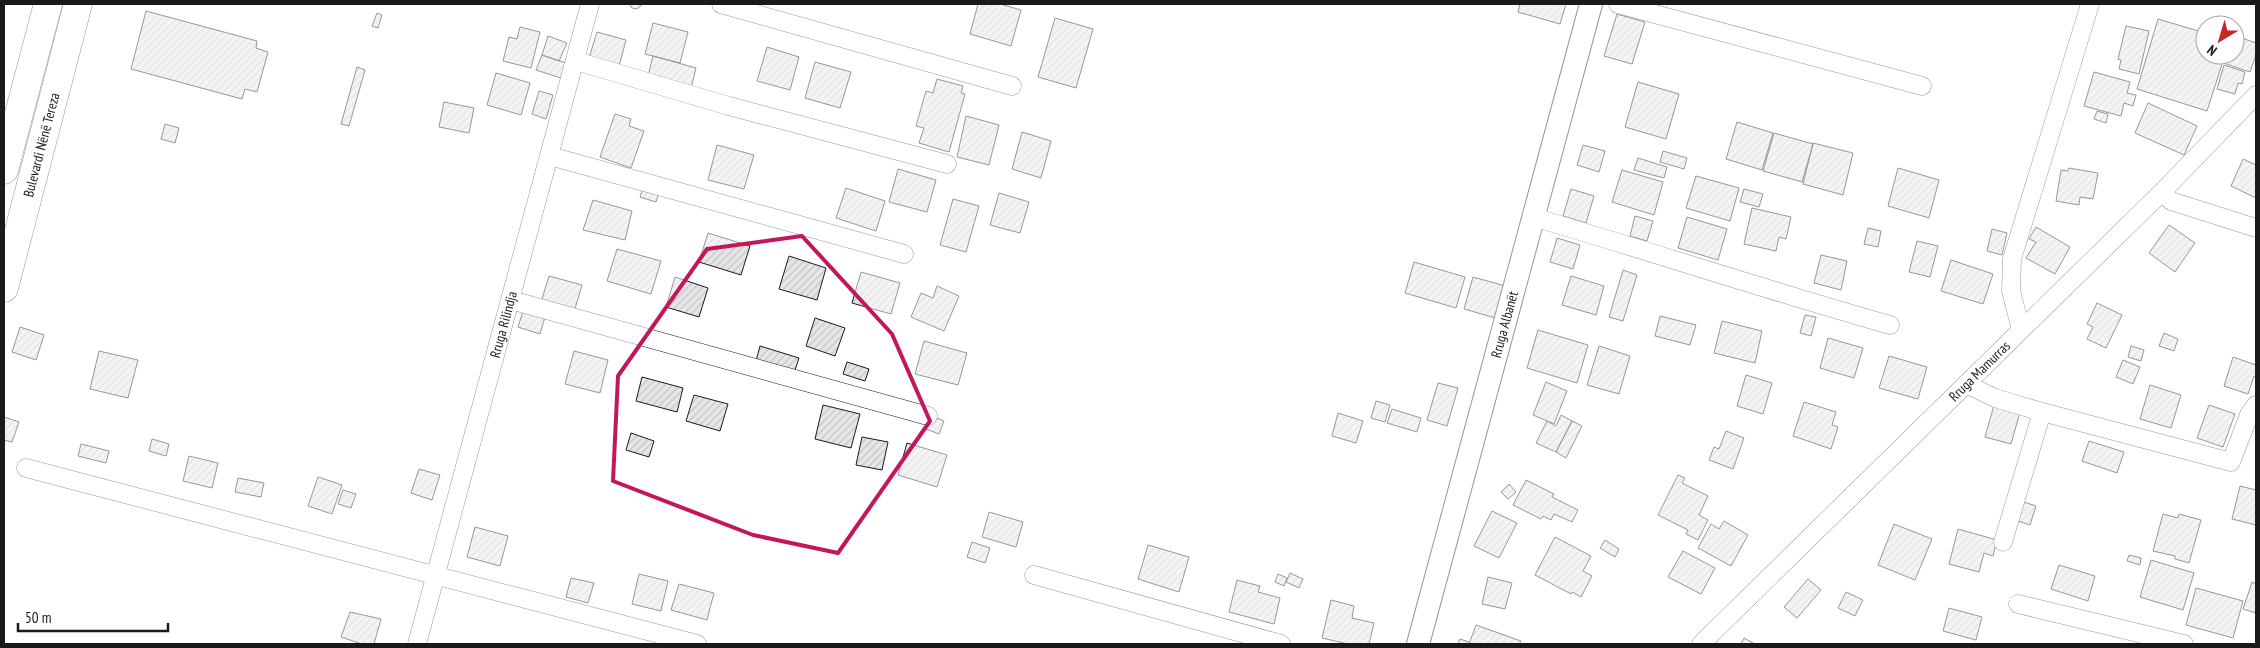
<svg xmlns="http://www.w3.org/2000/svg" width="2260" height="648" viewBox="0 0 2260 648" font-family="'PT Sans Narrow',sans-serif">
<defs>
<pattern id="building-hatch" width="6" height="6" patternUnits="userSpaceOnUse" patternTransform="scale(1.25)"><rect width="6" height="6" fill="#e6e6e6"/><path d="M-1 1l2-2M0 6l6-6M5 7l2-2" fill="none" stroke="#c5c5c5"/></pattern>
</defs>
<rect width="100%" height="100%" fill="#fff"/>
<path fill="url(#building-hatch)" stroke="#1a1a1a" d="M629,4H643L637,9L632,8Z
M978,4H1000L1021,10L1011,46L970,34Z
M1520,4H1566L1560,24L1518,12Z
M146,11L257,41L256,48L268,52L257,92L245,89L242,99L131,69Z
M377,13L382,15L378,28L372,26Z
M1617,14L1645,22L1632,64L1604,56Z
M1055,18L1093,29L1076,88L1038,77Z
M2158,19L2205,33V55H2225L2207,111L2137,89Z
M653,23L688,32L680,63L645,54Z
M2126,26L2149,31L2139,74L2119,69L2121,60L2118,59Z
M520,27L540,32L531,68L503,61L509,37L517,39Z
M597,32L626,40L619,66L589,58Z
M548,36L567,43L559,61L542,55Z
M2236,36L2256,43V55L2250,72L2226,64L2229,55H2235Z
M767,47L799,57L790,90L757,81Z
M542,55L566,63L561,78L536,70Z
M653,56L696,68L691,88L648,76Z
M815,62L851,72L840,108L805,98Z
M2224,65L2245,72L2242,84L2238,83L2235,94L2217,89Z
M357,67L365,70L349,126L341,124Z
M2094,72L2130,82L2127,93L2136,95L2133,106L2124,103L2121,116L2084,106Z
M496,73L530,83L521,115L487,105Z
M937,79L963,86L961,93L965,94L949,152L919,143L924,128L916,126L926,91L933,93Z
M1638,82L1679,94L1666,139L1625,127Z
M539,91L553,95L546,119L532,114Z
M444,102L474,108L469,133L439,127Z
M2148,103L2197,126L2184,155L2135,133Z
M2097,111L2108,114L2106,123L2094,119Z
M615,114L631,119L629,126L644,131L631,168L600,157Z
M966,116L999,125L989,165L957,157Z
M1737,122L1773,133L1762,170L1726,159Z
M165,124L179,128L175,143L161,139Z
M1022,132L1051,141L1041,178L1012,169Z
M1774,133L1813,144L1802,182L1763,171Z
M1813,143L1853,153L1843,195L1803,184Z
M717,145L754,155L744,189L708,180Z
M1583,145L1605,151L1599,172L1577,165Z
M1663,151L1687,158L1684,169L1660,162Z
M1638,158L1667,167L1664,178L1634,170Z
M2243,159L2256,165V198L2231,186Z
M1898,168L1939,180L1929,218L1888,206Z
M2069,168L2098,173L2093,199L2080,197L2079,205L2056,201L2061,170L2068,171Z
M898,169L936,180L927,212L889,202Z
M1622,170L1663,182L1654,215L1612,202Z
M1696,176L1739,188L1730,221L1686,208Z
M643,188L659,193L656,202L640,197Z
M846,188L885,201L876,231L836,218Z
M1571,189L1594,196L1586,223L1563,216Z
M1744,189L1763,194L1759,207L1740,202Z
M999,193L1029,202L1020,233L990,225Z
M953,199L979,206L966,252L940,245Z
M593,200L632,211L625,240L583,230Z
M1752,208L1791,217L1786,239L1779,237L1776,251L1744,244Z
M1635,216L1653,221L1647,241L1630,236Z
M1687,217L1727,229L1718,260L1678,248Z
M2169,225L2195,243L2175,272L2149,253Z
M2036,227L2070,247L2055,274L2026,258L2036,242L2029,239Z
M1868,228L1881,231L1878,247L1864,244Z
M1992,229L2007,233L2002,255L1987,251Z
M708,233L750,246L741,275L699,262Z
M1557,238L1580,245L1573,269L1550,262Z
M1917,241L1938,246L1930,277L1909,272Z
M617,249L661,261L651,294L607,281Z
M1821,255L1847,261L1841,290L1814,283Z
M789,256L826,268L817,300L779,289Z
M1951,260L1993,274L1983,304L1941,291Z
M1414,262L1465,277L1456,308L1405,293Z
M1623,270L1637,275L1623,321L1609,317Z
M861,272L900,283L891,314L852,303Z
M549,276L582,285L574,312L541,302Z
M1571,276L1604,286L1596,315L1562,305Z
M675,277L708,288L699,317L666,307Z
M1473,277L1509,287L1499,319L1464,309Z
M937,286L959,296L944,331L911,317L921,293L933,298Z
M2097,303L2122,315L2106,348L2087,339L2093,327L2087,324Z
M523,311L545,317L540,334L518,327Z
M1805,315L1816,317L1811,336L1800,333Z
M1660,316L1696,325L1690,345L1655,336Z
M815,318L845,328L835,356L806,346Z
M1722,321L1762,331L1755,363L1714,353Z
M20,327L44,335L36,360L12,352Z
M1538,330L1588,345L1577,383L1527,368Z
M2164,333L2178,339L2174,351L2159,346Z
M1828,338L1863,348L1854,378L1820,368Z
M924,341L967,353L958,385L915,374Z
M760,346L799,358L794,373L756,361Z
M1599,346L1630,356L1619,394L1587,385Z
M2131,346L2144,350L2141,361L2128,357Z
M99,351L138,360L128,398L90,389Z
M574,351L608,360L600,393L565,384Z
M1889,356L1927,367L1918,399L1879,388Z
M2233,357L2256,365V377L2254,376L2248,394L2224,386Z
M2123,360L2140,367L2133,384L2116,377Z
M847,362L869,369L865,381L843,374Z
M1746,375L1772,383L1763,414L1737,406Z
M642,377L683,388L677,412L636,401Z
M1546,382L1567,391L1554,424L1533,415Z
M1438,383L1458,388L1447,426L1427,420Z
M2150,385L2181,395L2171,428L2140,419Z
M694,395L728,404L720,431L686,421Z
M1376,401L1390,405L1385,422L1371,418Z
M1804,402L1836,412L1832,425L1838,427L1831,449L1793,436Z
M823,405L860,414L851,448L815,439Z
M1994,405L2020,412L2011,444L1985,437Z
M2209,405L2235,414L2223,447L2197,438Z
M1392,409L1421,418L1417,432L1387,423Z
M1338,413L1363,421L1356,443L1332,436Z
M1561,415L1572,421L1556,452L1536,443L1547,421L1556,426Z
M931,416L944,421L939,434L926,429Z
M4,417L19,422L12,442L4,440Z
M1572,421L1582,426L1566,458L1556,452Z
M1726,431L1744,438L1733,469L1709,460L1714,447L1719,449Z
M631,433L654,441L649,457L626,450Z
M862,437L888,442L882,470L856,465Z
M152,439L169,444L166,456L149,451Z
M2089,441L2124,452L2117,473L2082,461Z
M907,443L947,455L937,487L898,475Z
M81,444L109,451L106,463L78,456Z
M189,456L218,463L212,488L183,481Z
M419,469L440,475L432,500L411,493Z
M1678,475L1685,478L1682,483L1708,496L1699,515L1708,520L1698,540L1686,534L1688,530L1658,515Z
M318,477L342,485L332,514L308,506Z
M238,478L264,483L261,497L235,492Z
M1526,480L1554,494L1552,497L1578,510L1572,522L1554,514L1551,520L1543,516L1541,519L1513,505Z
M1509,484L1516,492L1508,499L1501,492Z
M2240,486L2256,490V525L2232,519Z
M343,490L356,494L351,508L338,504Z
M2024,502L2036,506L2030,525L2018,521Z
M1492,511L1517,523L1499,558L1474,546Z
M989,512L1023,522L1016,547L982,537Z
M2163,514L2178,518L2179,514L2201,520L2189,563L2175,559V556L2153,551Z
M1724,521L1748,535L1731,566L1698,548L1711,524L1719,529Z
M1894,524L1932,539L1915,580L1878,565Z
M475,527L508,536L500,566L467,557Z
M1958,529L1997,540L1993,556L1984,553L1979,572L1949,564Z
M1555,537L1591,556L1583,571L1592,576L1581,597L1572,592L1571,594L1535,575Z
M1605,540L1619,549L1615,557L1600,548Z
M972,542L990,548L985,563L967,557Z
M1148,545L1189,557L1179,592L1138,579Z
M1683,551L1715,568L1701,594L1668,577Z
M2129,555L2141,558L2140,565L2127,561Z
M2151,560L2194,573L2183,610L2140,597Z
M2059,565L2095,576L2088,601L2051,589Z
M1290,573L1303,579L1299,588L1286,582Z
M639,574L668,581L661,611L632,604Z
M1278,574L1287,578L1284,586L1275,582Z
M1488,577L1512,583L1505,609L1482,604Z
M571,578L594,583L588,603L566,597Z
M1808,579L1821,590L1797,618L1784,607Z
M1237,580L1260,586L1258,592L1280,598L1274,624L1229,612Z
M2252,582L2256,584V613L2243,609Z
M679,584L714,593L707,620L671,610Z
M2196,588L2243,601L2233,638L2186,625Z
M1846,592L1863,600L1855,616L1838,608Z
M1331,600L1354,606L1352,618L1374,623L1369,644H1348L1322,638Z
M1949,608L1982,617L1976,640L1943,631Z
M350,612L381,619L374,644H362L341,637Z
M1476,625L1521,641L1519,644H1469Z
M1744,638L1755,644H1741Z
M1460,639L1469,642L1468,644H1458Z"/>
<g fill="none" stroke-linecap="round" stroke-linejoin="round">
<defs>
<g id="minor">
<path d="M721,4L1012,86"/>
<path d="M1618,4L1922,86"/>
<path d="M576,61L729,106L947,164"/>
<path d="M550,156L904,254"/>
<path d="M2162,192L2171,201L2256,228"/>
<path d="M1533,217C1652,252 1770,291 1890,325"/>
<path d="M511,300L928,416"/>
<path d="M2021,330L2011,291L2012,259L2090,4"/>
<path d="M1966,384L1995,398L2042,412L2231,462L2249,415L2256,405"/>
<path d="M26,468L697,644"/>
<path d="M2003,542L2042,412"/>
<path d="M1034,575L1281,644"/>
<path d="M2018,604L2184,644"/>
<path id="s1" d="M417,644L590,4"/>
<path id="s2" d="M1701,644L2162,192L2256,95"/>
</g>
<g id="tertiary">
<path id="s3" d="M1418,644L1591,4"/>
</g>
<g id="primary">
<path d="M4,170L48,4"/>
<path id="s4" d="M4,288L78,4"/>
</g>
</defs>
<use href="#minor" stroke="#1a1a1a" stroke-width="19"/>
<use href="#tertiary" stroke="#1a1a1a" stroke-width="24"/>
<use href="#primary" stroke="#1a1a1a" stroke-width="29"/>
<use href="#minor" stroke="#fff" stroke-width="18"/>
<use href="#tertiary" stroke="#fff" stroke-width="22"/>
<use href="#primary" stroke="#fff" stroke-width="28"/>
</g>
<path d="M0 0H2260V648H0ZM802,236L892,334L930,421L838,553L753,535L613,481L618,376L707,249Z" fill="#fff" fill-opacity=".55" fill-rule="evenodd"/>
<path fill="none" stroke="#c2185b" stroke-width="4" stroke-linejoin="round" d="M802,236L892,334L930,421L838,553L753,535L613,481L618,376L707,249Z"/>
<g text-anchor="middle" stroke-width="4" stroke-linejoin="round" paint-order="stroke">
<g font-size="14" fill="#1a1a1a" stroke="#fff">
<text dy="5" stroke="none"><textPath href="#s4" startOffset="148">Bulevardi Nënë Tereza</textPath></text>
<text dy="5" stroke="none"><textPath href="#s1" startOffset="331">Rruga Rilindja</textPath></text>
<text dy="5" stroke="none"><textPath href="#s3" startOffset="331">Rruga Albanët</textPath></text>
<text dy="5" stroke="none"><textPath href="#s2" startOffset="390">Rruga Mamurras</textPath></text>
</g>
</g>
<rect width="2260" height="648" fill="none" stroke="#1a1a1a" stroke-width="10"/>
<g transform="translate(2220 40) rotate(218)"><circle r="24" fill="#ffffff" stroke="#a3a3a3"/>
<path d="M0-4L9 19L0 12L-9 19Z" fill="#c62828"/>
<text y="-8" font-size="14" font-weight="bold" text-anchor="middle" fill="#1a1a1a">N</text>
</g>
<path d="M18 623v8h150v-8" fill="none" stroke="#1a1a1a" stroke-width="2.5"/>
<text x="25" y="623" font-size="15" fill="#1a1a1a" stroke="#ffffff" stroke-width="4" paint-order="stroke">50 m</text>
</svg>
